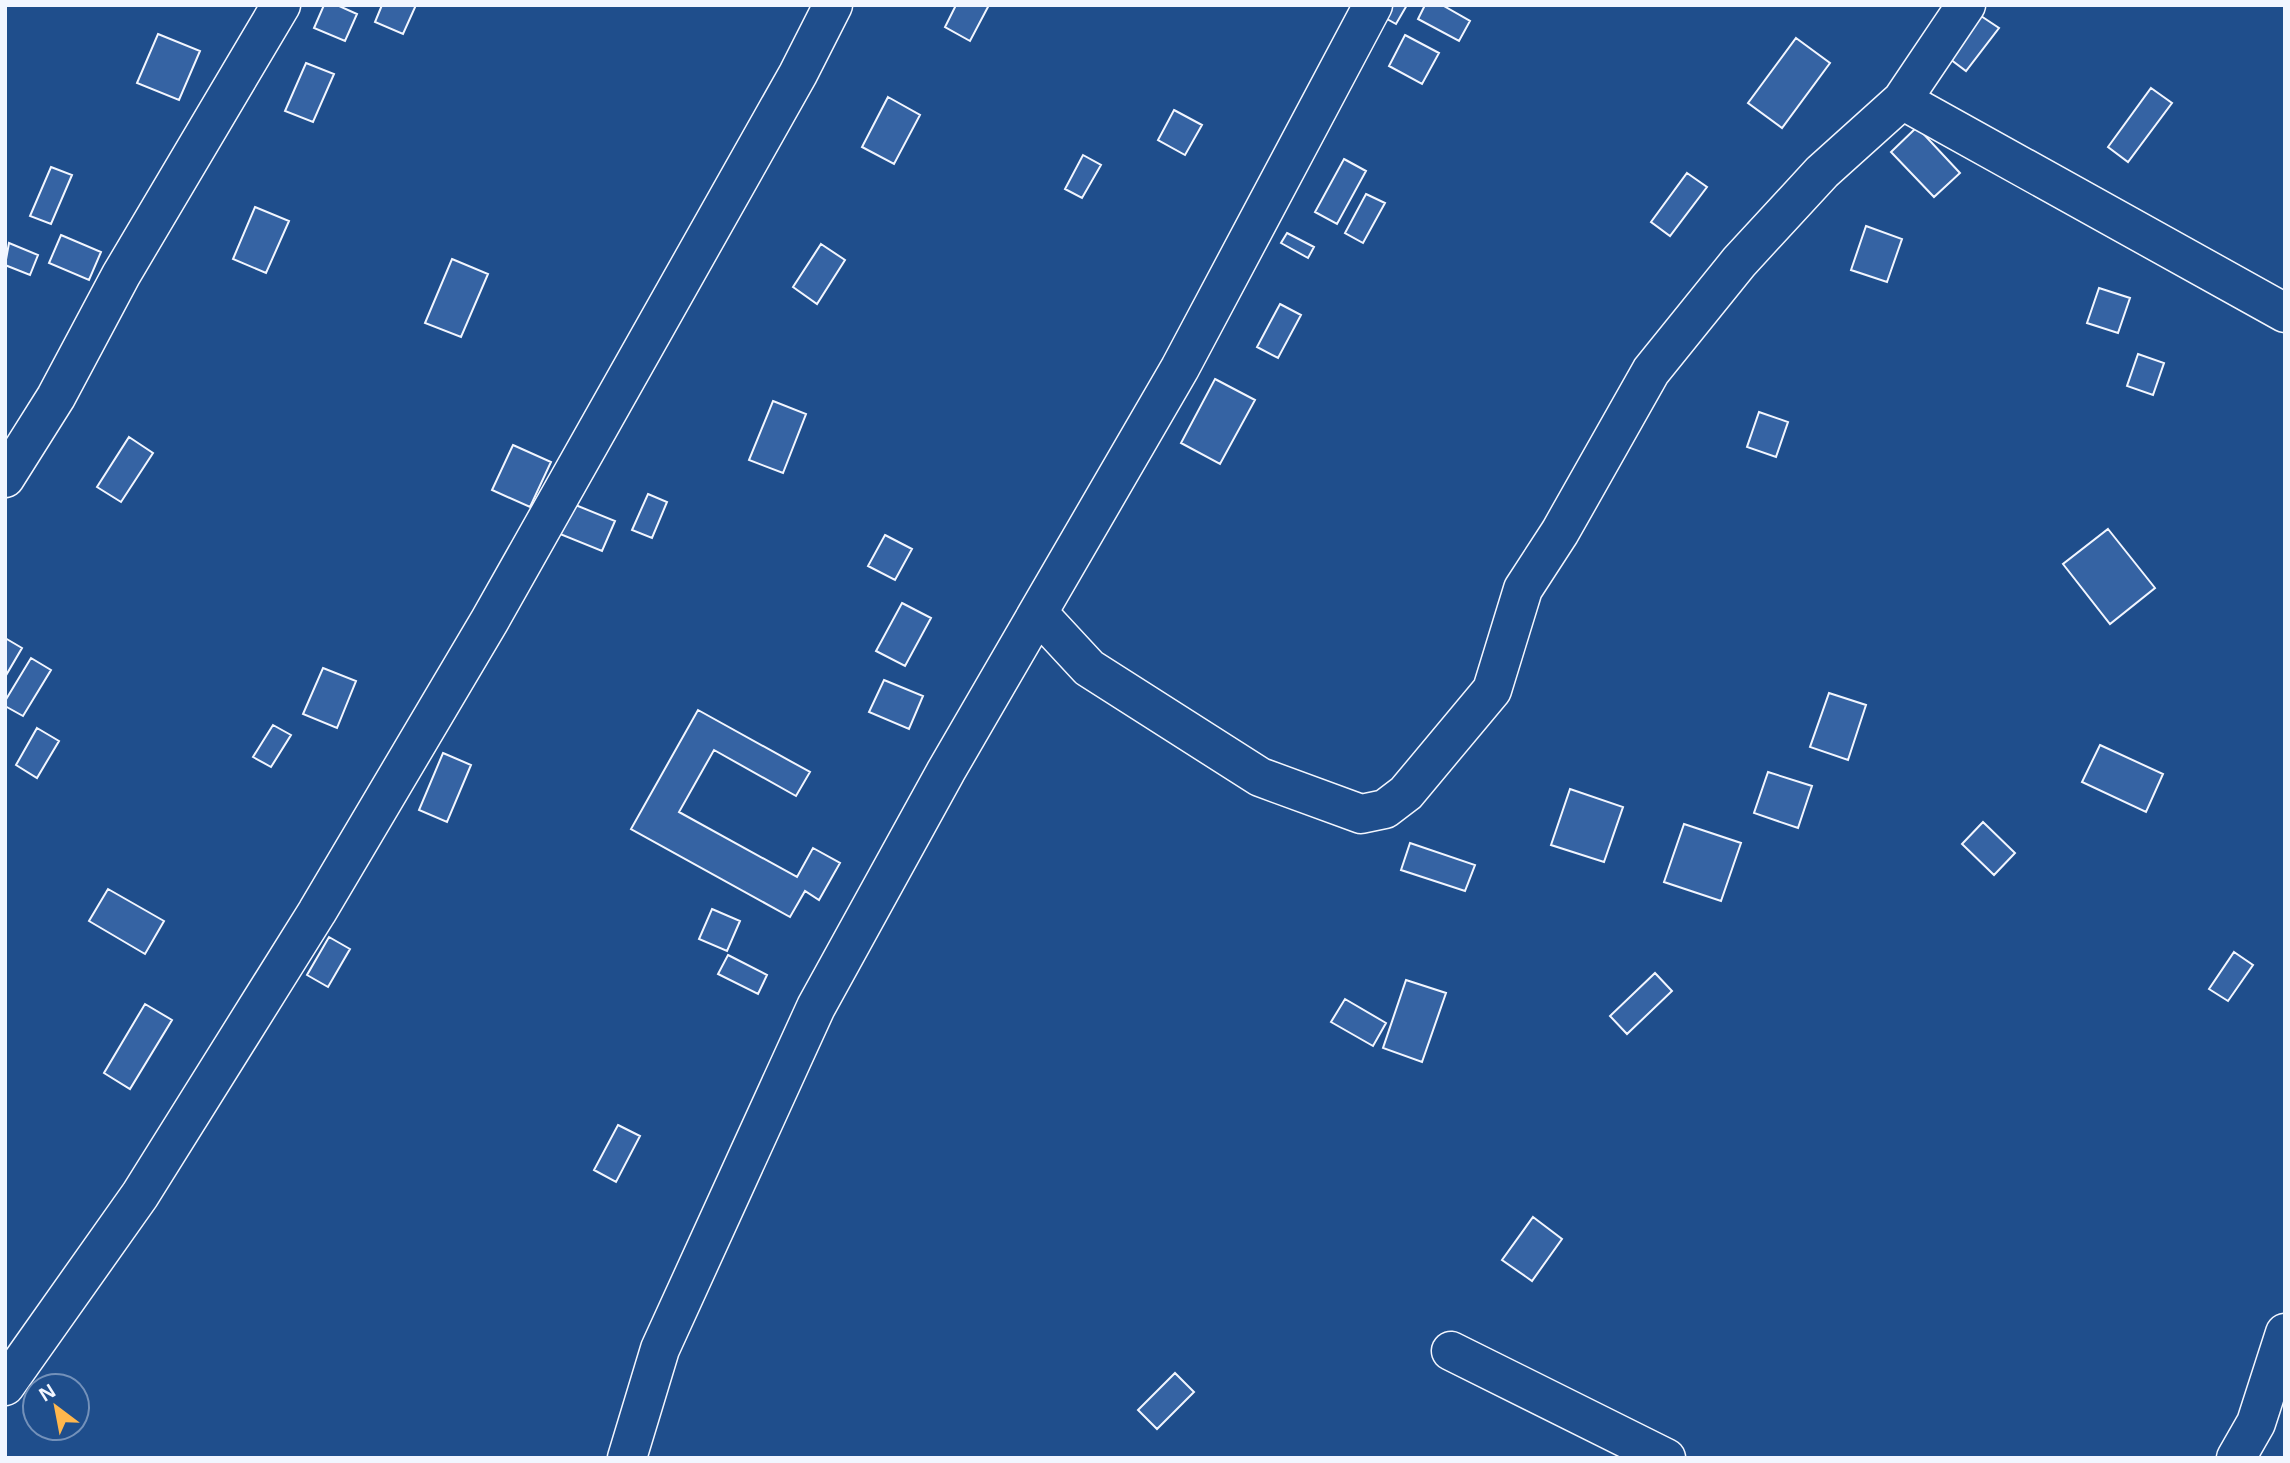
<svg xmlns="http://www.w3.org/2000/svg" width="2290" height="1463" viewBox="0 0 2290 1463" font-family="'Noto Sans',sans-serif">
<rect width="100%" height="100%" fill="#1f4e8c"/>
<path fill="#3563a3" stroke="#f2f6ff" stroke-width="2" d="M324,5H337L357,14L345,41L314,28Z
M382,5H416L403,34L375,22Z
M956,5H989L970,41L945,27Z
M1385,5H1407L1396,24L1380,15Z
M1425,5H1442L1470,21L1459,41L1418,19Z
M1981,16L1999,28L1966,71L1950,59Z
M158,34L200,51L179,100L137,83Z
M1405,35L1439,53L1422,84L1389,66Z
M1796,38L1830,63L1782,128L1748,103Z
M306,63L334,74L313,122L285,111Z
M2151,88L2172,103L2128,162L2108,147Z
M888,97L920,115L894,164L862,147Z
M1174,110L1202,125L1185,155L1158,140Z
M1917,127L1960,173L1934,197L1891,152Z
M1083,155L1101,165L1082,198L1065,189Z
M1344,159L1366,171L1337,224L1315,212Z
M51,167L72,175L51,224L30,216Z
M1687,173L1707,187L1670,236L1651,222Z
M1366,194L1385,203L1363,243L1345,233Z
M255,207L289,221L266,273L233,259Z
M1866,226L1902,239L1887,282L1851,270Z
M1287,233L1314,247L1308,258L1281,243Z
M61,235L101,252L89,280L49,263Z
M9,243L38,255L30,275L5,265Z
M821,244L845,260L817,304L793,287Z
M452,259L488,274L461,337L425,323Z
M2099,288L2130,298L2118,333L2087,323Z
M1280,304L1301,315L1278,358L1257,347Z
M2138,354L2164,363L2153,395L2127,386Z
M1215,379L1255,400L1220,464L1181,443Z
M773,401L806,414L783,473L749,460Z
M1759,412L1788,422L1776,457L1747,447Z
M129,437L153,453L121,502L97,487Z
M513,445L551,462L530,507L492,490Z
M648,494L667,502L652,538L632,530Z
M573,504L615,521L602,551L560,534Z
M2108,529L2155,588L2110,624L2063,564Z
M885,535L912,549L895,580L868,566Z
M902,603L931,618L905,666L876,651Z
M5,638L22,648L5,677Z
M31,658L51,670L23,716L5,706V701Z
M323,668L356,681L337,728L303,714Z
M884,680L923,696L909,729L869,712Z
M1829,693L1866,705L1848,760L1810,747Z
M698,710L810,772L796,796L714,750L679,812L797,877L813,848L840,863L819,900L805,891L790,917L631,829Z
M273,725L291,735L271,767L253,757Z
M37,728L59,741L37,778L16,765Z
M2100,745L2163,774L2146,812L2082,782Z
M443,753L471,765L447,822L419,810Z
M1768,772L1812,786L1798,828L1754,813Z
M1570,789L1623,807L1604,862L1551,845Z
M1983,822L2015,853L1994,875L1962,844Z
M1684,824L1741,843L1721,901L1664,882Z
M1410,843L1475,865L1465,891L1401,870Z
M108,889L164,921L145,954L89,921Z
M712,909L740,921L727,951L699,939Z
M329,937L350,949L328,987L307,975Z
M2234,952L2253,965L2228,1001L2209,989Z
M728,955L767,975L758,994L718,974Z
M1655,973L1672,991L1627,1034L1610,1016Z
M1406,980L1446,993L1422,1062L1383,1048Z
M1345,999L1386,1023L1373,1046L1331,1022Z
M145,1004L172,1020L130,1089L104,1073Z
M618,1125L640,1136L616,1182L594,1170Z
M1533,1217L1562,1239L1532,1281L1502,1260Z
M1175,1373L1194,1392L1157,1429L1138,1410Z"/>
<g fill="none" stroke-linecap="round" stroke-linejoin="round">
<defs>
<path id="minor" d="M1966,5L1902,100L2285,313
M5,478L56,397L121,275L281,5
M1038,613L1089,668L1260,777L1361,814L1385,809L1406,793L1492,690L1523,589L1560,532L1651,371L1739,262L1822,172L1902,100
M1451,1351L1666,1458
M5,1386L140,1195L317,912L490,620L798,74L833,5
M627,1458L660,1349L816,1007L946,771L1180,368L1373,5
M2236,1458L2256,1423L2285,1333"/>
</defs>
<use href="#minor" stroke="#f2f6ff" stroke-width="41"/>
<use href="#minor" stroke="#1f4e8c" stroke-width="38"/>
</g>
<rect width="2290" height="1463" fill="none" stroke="#f2f6ff" stroke-width="14"/>
<g transform="translate(56 1407) rotate(328)"><circle r="33" fill="#1f4e8c" stroke="#7391ba" stroke-width="2"/>
<path d="M0-5L12 26L0 18L-12 26Z" fill="#ffb74d"/>
<text y="-10" font-size="19" font-weight="bold" text-anchor="middle" fill="#f2f6ff">N</text>
</g>
</svg>
